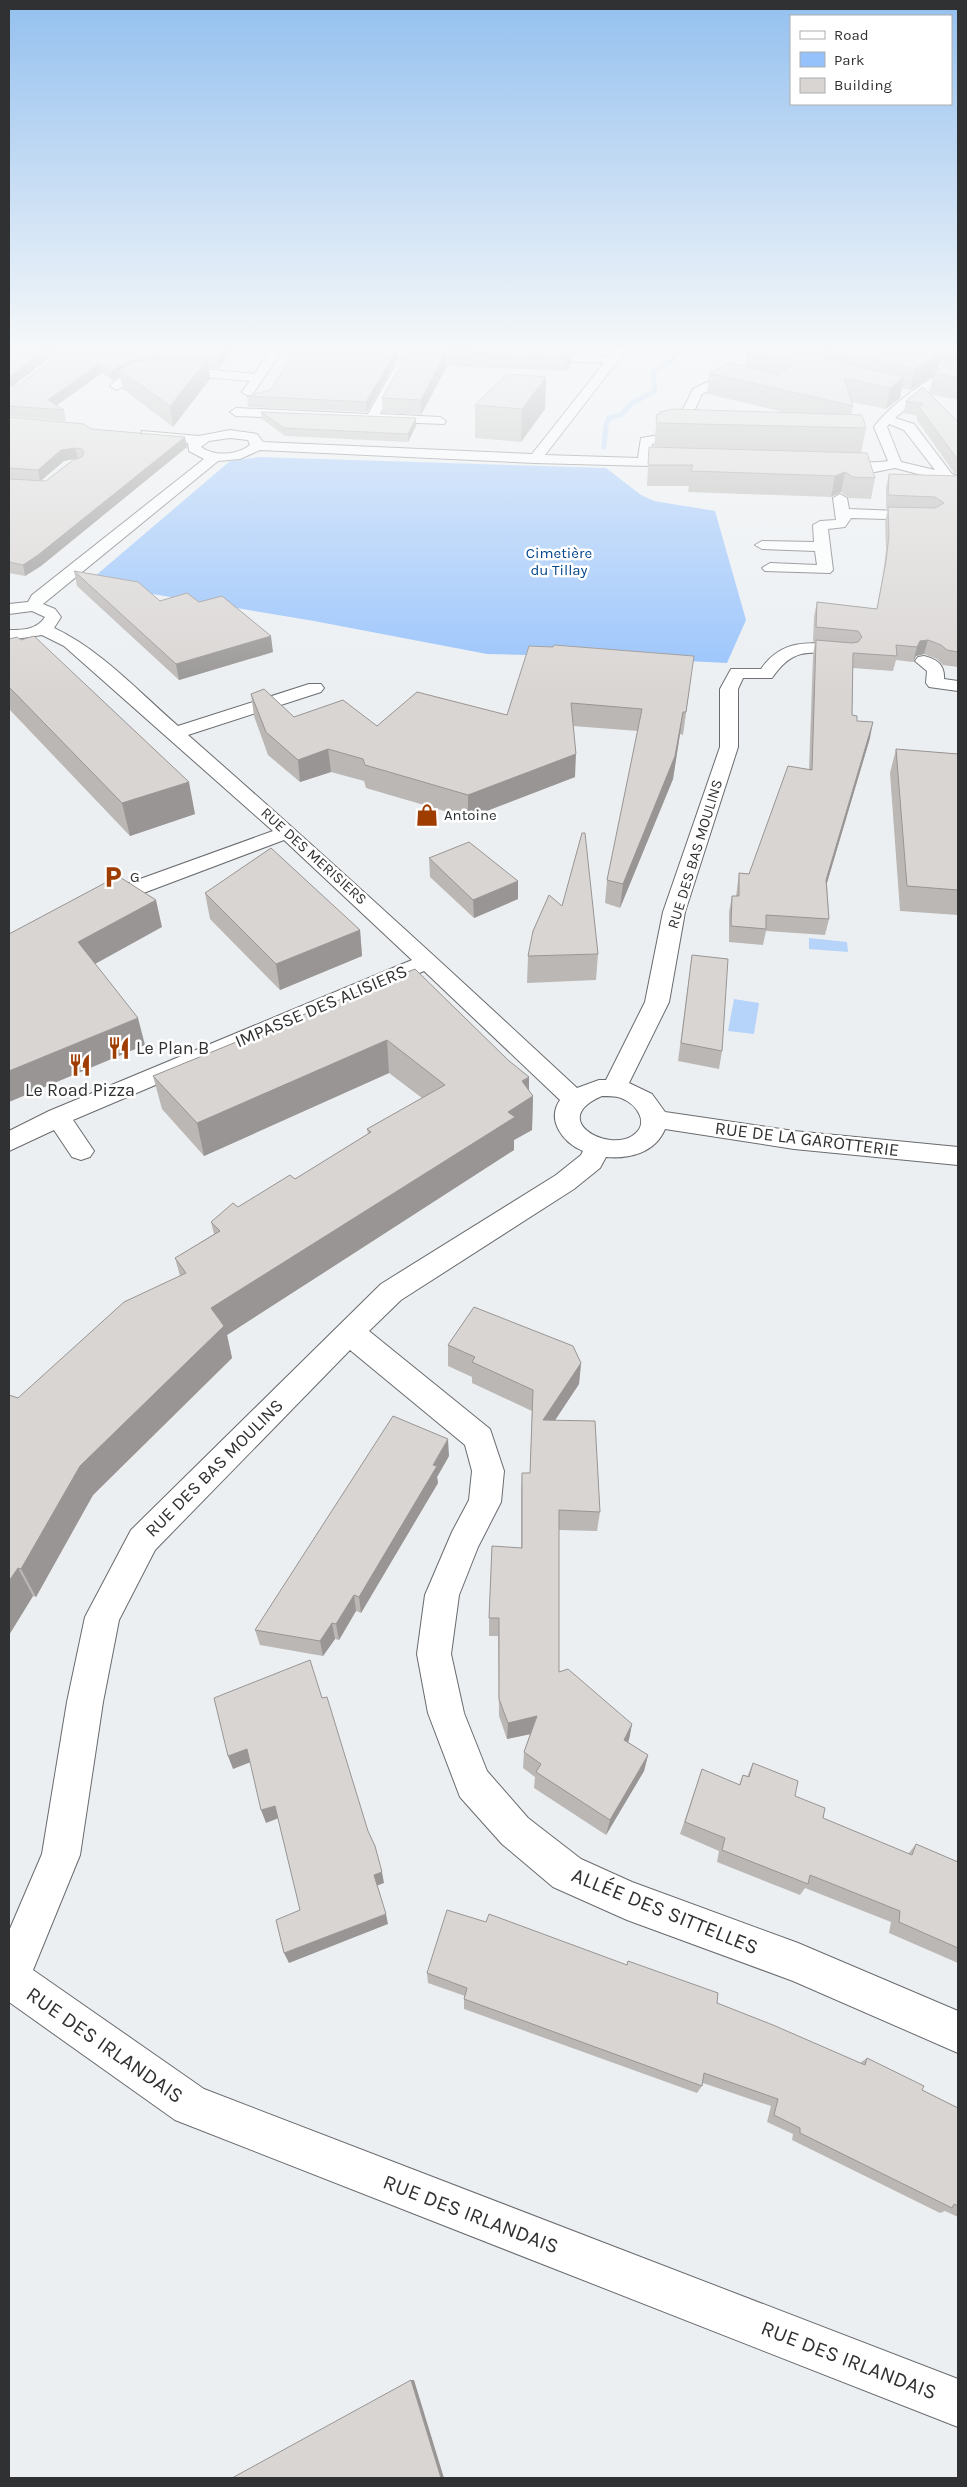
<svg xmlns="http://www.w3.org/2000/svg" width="967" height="2487" viewBox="0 0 967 2487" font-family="Karla,sans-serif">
<rect width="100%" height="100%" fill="#eceff2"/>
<path fill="#96c2fc" d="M259,457L606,468L641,495L654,501L715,511L746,620L727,663L607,657L487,654L314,621L87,583L230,461Z"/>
<path fill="#b6d3f9" d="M809,938L847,942L848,952L809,949Z
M734,999L759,1003L754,1034L728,1031Z"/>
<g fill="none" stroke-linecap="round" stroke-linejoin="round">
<path stroke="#b6d3f9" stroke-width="5" d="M604,447L606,425L609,418L622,414L631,404L655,391L653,372L672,360L681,348"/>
<defs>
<path id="minor" d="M264,348H276L280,354L252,395L248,396L242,392L250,381C214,378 176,373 140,379C130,380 125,387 116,390L110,386C132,358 222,371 254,374L268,354Z
M332,348H397L409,352L444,350L450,353C440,363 402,357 389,353C377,349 352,352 338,351Z
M616,348L627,349L545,455L638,458L641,438L659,435L674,428L693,389L728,372L746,374L748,377L746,380L733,379L702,394L684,433L668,441L652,444L651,459L684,460L691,464L689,467L535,463L260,450L240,459L218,461L43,604L55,609L61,617L54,628C101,650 139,692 178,726L309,684H321L324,688L321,692L188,735C320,851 448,968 577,1088L599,1080H606L645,1002L663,912L720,747V689L731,669H761C784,636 814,643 849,646L855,647L857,651L855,655L849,656C813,653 795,644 772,678H743L738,689V747L685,912L669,1002L629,1083L652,1094L665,1112L794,1131L958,1147V1165L794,1149L665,1129C655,1153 629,1159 606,1157L600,1168L574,1189L401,1300L369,1331L490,1429L504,1471L501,1502L478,1547L459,1595L451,1654L464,1713L487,1771L528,1818L581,1859L632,1882L798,1943L958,2011V2053L793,1981L627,1920L553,1887L502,1844L460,1797L428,1713L417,1654L425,1595L452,1532L469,1500L472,1471L465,1445L350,1350L155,1550L119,1620L103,1702L80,1855L33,1970L204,2089L958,2379V2427L175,2120L9,2002V1931L42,1854L67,1702L85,1617L131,1530L381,1284L556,1175L581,1155L583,1151C563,1143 546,1120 560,1100L424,971L73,1120L94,1151L90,1157L81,1160L72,1157L54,1130L9,1151V1131L49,1111L412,960L284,840L109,906L101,907L93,906L90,901L93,896L273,831L64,646L42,635L9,640V630C22,630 37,630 45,617L32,611L9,614V604L28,602L32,595L204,459L189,451L188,443L142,437L141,434L142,431L199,436L230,430L257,434L263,442L532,454L604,363L535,360L531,359V355L609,356ZM230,438L248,440L250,445C237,455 215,457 201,447L209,441ZM602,1096C608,1096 615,1096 621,1098C637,1104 651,1124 632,1136C606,1152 548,1119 602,1096Z
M400,364L406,368L380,414L440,417L446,421L444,424L236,416L230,412L236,408L368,414L394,368Z
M958,365V374L920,397L895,418L914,424L952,474L958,476V484L948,482L942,485L937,484L935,481L937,479L895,468L875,472L830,470L828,467C834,460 875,464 888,461L874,427C886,409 935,371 958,365ZM889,424L904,430L935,470L901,462L887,427Z
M840,494L847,498L849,509L923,512L930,516L923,520L851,518L845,527L828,529L833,570L830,573L765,571L762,568L770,563L817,565L815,551L762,549L755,545L762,541L814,542L813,525L820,521L836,520L833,498Z
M924,656C937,659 945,665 944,679L958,681V691L929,687L926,683L927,671L915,661L918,657Z"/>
</defs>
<use href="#minor" stroke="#696b6e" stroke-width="2"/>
<use href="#minor" fill="#fff" fill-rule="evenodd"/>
</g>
<path fill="#bbb7b5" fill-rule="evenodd" d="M9,348H62L12,386H18L67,348H234L218,369L208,368L210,379L173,427L123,389L120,376L113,381L102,373L56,406L64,410L66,421L9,416Z
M401,348H582L579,353H572L571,363L566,371L447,366L421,415L383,413L382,398L410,349L405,350Z
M744,348H958V400L929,394L933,376L910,390L902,388L900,398L886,409L851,402L853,406L851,415L866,428L861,453L875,478L871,499L849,498L841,492L831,497L688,492L689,486H647L649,447L654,448L657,414L788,413L707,394L709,373L745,367L747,351L750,350ZM939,364H941L946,365L938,370Z
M397,349V359L367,412L248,407L247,396L270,390Z
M923,387L958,422V474L954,473L917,420V416L904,413L906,401Z
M475,405L545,409L521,442L475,438Z
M261,412L416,418V426L408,442L285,436L262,419Z
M9,417L91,429L185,437L187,447L41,566L25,576L9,573V479L31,480L9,479ZM78,458L46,481H41L64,461Z
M889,474L958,476V667L943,665L937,659L924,654L916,656L913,662L896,660L893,671L853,668L852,715L870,738L827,883L829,919L825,935L766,931L763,945L729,942V912L732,896H736L737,889L739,873L749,874L809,770L813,655L815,642L813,641L814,616L817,602L877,609L883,575L886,550L885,521L888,509L886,508V487Z
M74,571L160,601L199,602L273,652L179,680L77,586Z
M9,639L195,814L130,836L9,709Z
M691,678L683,735L680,734L673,779L620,908L605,903L607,880L638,731L573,726L575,777L468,818L366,788L364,781L331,772L300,782L268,755L254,716L251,694L294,717L377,726L507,715Z
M896,749L958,754V916V915L900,911L890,773Z
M429,858L518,899L474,918L430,877Z
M205,893L360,930L362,956L280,990L210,919Z
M598,954L596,980L527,983L528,956Z
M692,955L722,1051L719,1069L678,1061Z
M415,969L529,1091L533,1096L532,1130L514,1140V1150L227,1335L232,1358L93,1495L36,1597L33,1596L9,1635L18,1398L180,1276L175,1258L214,1234L211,1222L238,1207L295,1179L368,1134L367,1129L422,1098L389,1073L204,1156L162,1109L153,1076Z
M448,1345L581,1363L579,1384L555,1420L600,1512L597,1531L559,1530V1672L632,1724L628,1742L648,1755L644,1771L606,1835L534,1788L535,1777L523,1768L524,1752L530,1734L507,1739L499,1716L498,1636H489V1618L521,1547V1493L522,1473H530L532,1411L472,1383V1377L448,1366Z
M449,1456L437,1477L438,1483L361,1613L356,1611L339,1640L335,1639L323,1656L260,1645L255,1630Z
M753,1763L823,1818L908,1854L916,1844L958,1862V1963L889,1933L891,1922L805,1888L800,1895L717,1862L719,1851L680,1834L702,1769L739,1785L743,1775L747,1777Z
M427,1973L717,2003L860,2063L867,2058L922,2090L958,2108V2217L945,2211L940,2213L792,2140L793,2134L767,2122L771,2106L703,2083L702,2086L697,2093L464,2009V1999L465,1996L428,1983Z"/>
<path fill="#989594" d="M47,348H62L9,389V377Z
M225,348H234L218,369L217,359Z
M955,348H958V365L951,366Z
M397,349V359L367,412L366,402Z
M572,349L571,363L566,371L567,356Z
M446,351L447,366L421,415V400Z
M942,353L937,373H934L933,376L910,390L915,369Z
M155,357L157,367L119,370L120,376L113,381L111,372L119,366L135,360Z
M207,360L210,379L173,427L170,406Z
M100,363L102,373L51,409L48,400Z
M546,377L545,409L521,442L522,409Z
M904,377L900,398L886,409L890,388Z
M416,418V426L408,442V434Z
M185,437L187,447L41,566L25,576L23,565Z
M75,448L78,458L64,461L40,481L38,470L61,450Z
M845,472L841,492L831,497L835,476Z
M271,636L273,652L179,680L176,664Z
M928,640L924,654L916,656L913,662L917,647L920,641Z
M683,712L680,734L673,779L620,908L623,884Z
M873,722L870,738L823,896L826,880Z
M328,749L331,772L300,782L298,760Z
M576,754L575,777L468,818V795Z
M189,782L195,814L130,836L122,803Z
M518,881V899L474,918L473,900Z
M156,900L162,927L86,969L78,942Z
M360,930L362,956L280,990L276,964Z
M138,1018L145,1045L9,1102V1071Z
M387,1040L389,1073L204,1156L197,1123Z
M529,1077V1099L533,1096L532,1130L514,1140V1150L227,1335L232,1358L93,1495L36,1597L21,1569L80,1466L211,1308L508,1112L522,1081Z
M581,1363L579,1384L542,1440L543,1420Z
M448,1439L449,1456L437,1477L438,1483L361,1613L359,1597Z
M18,1568L33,1596L9,1635V1581Z
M354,1595L356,1611L339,1640L336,1624Z
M332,1623L335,1639L323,1656L320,1641Z
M537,1716L536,1733L507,1739L508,1723Z
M632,1724L629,1740L621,1756L624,1740Z
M247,1749L251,1762L233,1769L228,1756Z
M648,1755L644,1771L606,1835L610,1820Z
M275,1806L279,1818L266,1823L261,1810Z
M382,1872L384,1883L376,1886L374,1875Z
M386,1914L388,1924L289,1963L284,1953Z
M411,2380H414L444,2478H441Z"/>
<path fill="#d9d5d3" stroke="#989594" d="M9,348H47L9,377Z
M67,348H225L217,359L155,357L135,360L119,366L111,372L100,363L48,400L64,410L9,406V386H18Z
M298,348H395L397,349L366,402L247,396L270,390Z
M411,348H550L572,349L567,356L446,351L421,400L382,398Z
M753,348H783L784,350L904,377L890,388L844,378L853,406L709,373L730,363L778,375L791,367L789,360L747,351Z
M822,348H916L942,353L915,369Z
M958,358V378L934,373Z
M151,360H207L170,406L119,370L134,362Z
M507,374L546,377L522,409L475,405Z
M923,387L958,422V460L919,407L923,404L906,401Z
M672,409L862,415L866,428L656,423L657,414L659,415L660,412Z
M261,412L416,418L408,434L284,428Z
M9,417L84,424L91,429L185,437L38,555L23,565L9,562V479L46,481L73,460L82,457L84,452L82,449L75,448L61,450L38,470L9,468Z
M649,447L867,453L875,478L853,477L845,472L835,476L691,471L693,465H648Z
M889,474L958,476V652L947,650L941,645L928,640L920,641L917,647L896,645L897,656L853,653L852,715L857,716V721L873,722L826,880L829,919L766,915V929L731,926L732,896H739V873L749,874L788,766L812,770L816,640L852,643L858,642L862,637L858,631L816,627L817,602L877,609L886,561L889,536L888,507L935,508L944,503L935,497L888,495Z
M74,571L138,582L160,601L187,593L199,602L222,596L271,636L176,664Z
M34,636L189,782L122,803L9,687V639L17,637L21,640Z
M554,645L694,656L686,712H683L675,756L623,884L607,880L642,709L571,703L576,754L468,795L365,765L363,759L328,749L298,760L266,732L251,694L264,689L294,717L343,700L377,726L417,692L507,715L529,646L553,647Z
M896,749L958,754V890L907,886Z
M582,833H585L598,954L528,956L533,931L549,895L562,906Z
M469,842L518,881L473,900L429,858Z
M271,848L360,930L276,964L205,893Z
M118,876L156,900L78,942L138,1018L9,1071V934Z
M692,955L728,959L722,1051L681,1043Z
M415,969L508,1060L529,1077L522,1081L533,1096L508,1112L515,1117L211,1308L224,1326L80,1466L21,1569L18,1568L9,1581V1395L18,1398L124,1302L186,1273L175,1258L220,1231L211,1222L233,1203L238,1207L290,1175L295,1179L371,1132L367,1129L445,1085L387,1040L197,1123L153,1076Z
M474,1307L573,1346L581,1363L543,1420L595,1421L600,1512L559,1510V1672L568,1669L632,1724L624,1740L648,1755L610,1820L536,1772L541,1764L524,1752L537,1716L508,1723L499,1699V1618H489L492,1546L522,1548V1473H530L533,1390L472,1362L475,1357L448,1345Z
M393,1416L448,1439L433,1465L437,1466L359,1597L354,1595L336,1624L332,1623L320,1641L255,1630Z
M310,1660L322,1698L327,1697L368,1831L375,1846L382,1872L374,1875L386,1914L284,1953L276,1920L300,1910L275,1806L261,1810L247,1749L228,1756L214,1698Z
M753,1763L798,1781L795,1796L825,1808L823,1818L912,1855L916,1844L958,1862V1948L899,1922L900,1911L810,1875L808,1884L722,1850L725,1838L685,1822L702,1769L740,1785L743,1775L749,1777Z
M447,1910L486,1922L489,1914L627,1965L628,1961L718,1993L717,2003L773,2025L865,2065L867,2058L924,2086L922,2090L958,2108V2206L954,2204L952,2208L800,2133V2128L774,2115L778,2099L704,2073L702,2086L464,1999L467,1988L427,1973Z
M411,2380L441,2478H232Z"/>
<linearGradient id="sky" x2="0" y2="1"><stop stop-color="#94c0ef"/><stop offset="0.5" stop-color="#f6f8f9"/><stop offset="1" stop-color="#f6f8f9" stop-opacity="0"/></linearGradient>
<rect width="967" height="696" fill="url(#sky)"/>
<defs>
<symbol id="shop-bare" viewBox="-9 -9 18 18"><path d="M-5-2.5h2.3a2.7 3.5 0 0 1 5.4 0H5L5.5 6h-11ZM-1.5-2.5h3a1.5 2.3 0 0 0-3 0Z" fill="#9f3c00" stroke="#fff" stroke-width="2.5" paint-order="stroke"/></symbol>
<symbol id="parking-bare" viewBox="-9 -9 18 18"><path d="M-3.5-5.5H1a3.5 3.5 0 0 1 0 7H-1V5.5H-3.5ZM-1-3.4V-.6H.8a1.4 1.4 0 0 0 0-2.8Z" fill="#9f3c00" stroke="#fff" stroke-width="2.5" paint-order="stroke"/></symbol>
<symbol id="restaurant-bare" viewBox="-9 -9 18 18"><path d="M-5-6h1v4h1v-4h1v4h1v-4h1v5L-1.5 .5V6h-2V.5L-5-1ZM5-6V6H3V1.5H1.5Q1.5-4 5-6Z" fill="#9f3c00" stroke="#fff" stroke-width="2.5" paint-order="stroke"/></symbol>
</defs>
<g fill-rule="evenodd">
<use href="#shop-bare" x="411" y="799" width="32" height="32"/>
<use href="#parking-bare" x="97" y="861" width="32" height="32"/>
<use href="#restaurant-bare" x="103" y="1032" width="32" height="32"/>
<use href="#restaurant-bare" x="64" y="1049" width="32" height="32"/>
</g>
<g text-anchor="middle" stroke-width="5" stroke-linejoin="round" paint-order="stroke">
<g font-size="15" fill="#00458c" stroke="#fff">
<text x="559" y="558">Cimetière<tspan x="559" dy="17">du Tillay</tspan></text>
</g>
<g font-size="15" fill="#303132" stroke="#fff" text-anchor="start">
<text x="444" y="820">Antoine</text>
<text x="130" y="882">G</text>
</g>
<g font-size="15" fill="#303132" stroke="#fff">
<text transform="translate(695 854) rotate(-73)" y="5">RUE DES BAS MOULINS</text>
<text transform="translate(314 856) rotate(42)" y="5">RUE DES MERISIERS</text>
</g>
<g font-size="18" fill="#303132" stroke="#fff">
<text transform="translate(321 1006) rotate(-23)" y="6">IMPASSE DES ALISIERS</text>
<text transform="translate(807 1139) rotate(7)" y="6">RUE DE LA GAROTTERIE</text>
<text transform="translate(214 1468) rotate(-45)" y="6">RUE DES BAS MOULINS</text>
</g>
<g font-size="18" fill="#303132" stroke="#fff" text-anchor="start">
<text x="136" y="1054">Le Plan B</text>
<text x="80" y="1096" text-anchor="middle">Le Road Pizza</text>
</g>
<g font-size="21" fill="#303132" stroke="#fff">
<text transform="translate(665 1911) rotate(22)" y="7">ALLÉE DES SITTELLES</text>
<text transform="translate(105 2045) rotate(35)" y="7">RUE DES IRLANDAIS</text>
<text transform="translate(471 2214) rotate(21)" y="7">RUE DES IRLANDAIS</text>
<text transform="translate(849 2360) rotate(21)" y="7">RUE DES IRLANDAIS</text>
</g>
</g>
<rect width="967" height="2487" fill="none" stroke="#303132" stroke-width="20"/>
<rect x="790" y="15" width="162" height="90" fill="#ffffff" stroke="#acadad"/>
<rect x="800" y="31" width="25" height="8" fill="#ffffff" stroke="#acadad"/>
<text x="834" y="40" font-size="15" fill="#303132">Road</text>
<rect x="800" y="52" width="25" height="15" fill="#96c2fc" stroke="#acadad"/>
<text x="834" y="65" font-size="15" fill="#303132">Park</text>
<rect x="800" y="78" width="25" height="15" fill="#d9d5d3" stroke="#acadad"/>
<text x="834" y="90" font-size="15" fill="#303132">Building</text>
</svg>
